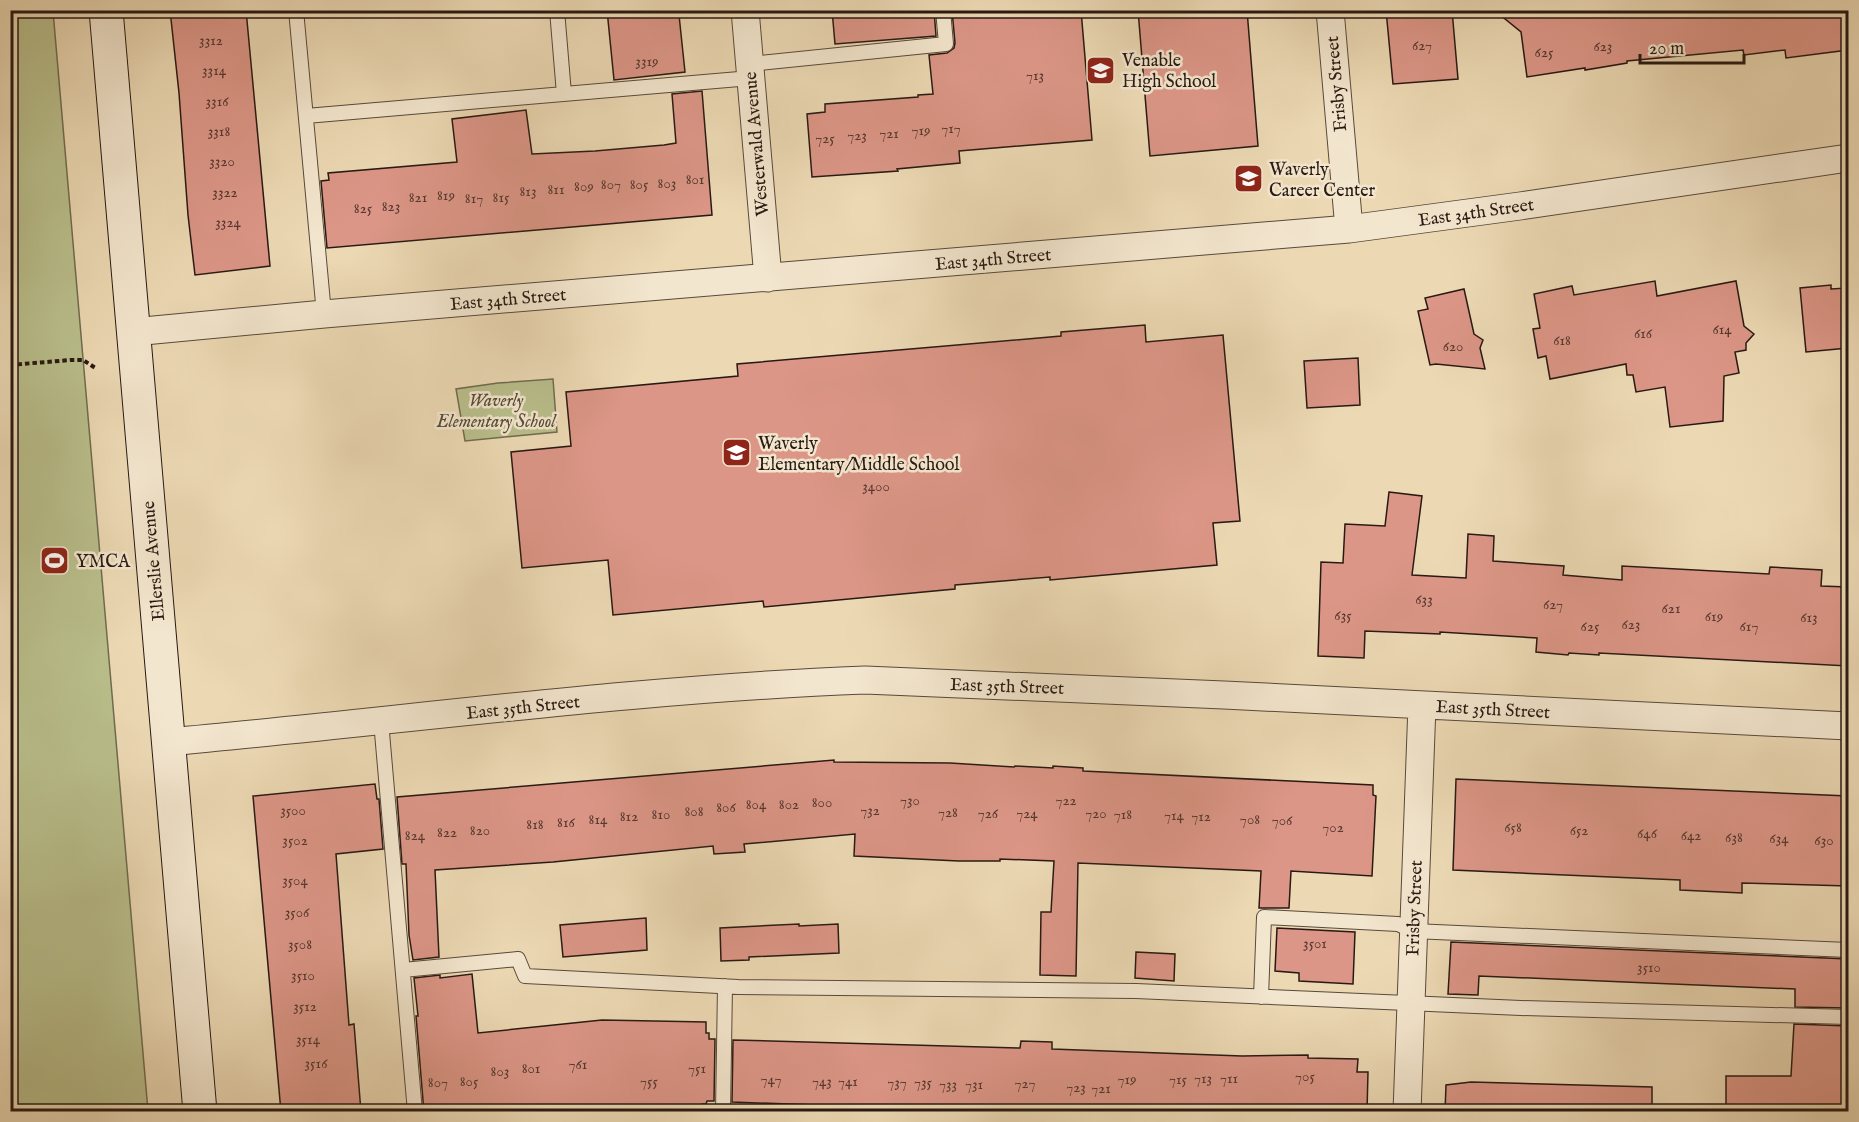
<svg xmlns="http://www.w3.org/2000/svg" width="1859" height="1122" viewBox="0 0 1859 1122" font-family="'IM FELL English',serif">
<rect width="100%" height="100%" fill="#ecd9b4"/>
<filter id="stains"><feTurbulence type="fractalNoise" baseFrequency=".00333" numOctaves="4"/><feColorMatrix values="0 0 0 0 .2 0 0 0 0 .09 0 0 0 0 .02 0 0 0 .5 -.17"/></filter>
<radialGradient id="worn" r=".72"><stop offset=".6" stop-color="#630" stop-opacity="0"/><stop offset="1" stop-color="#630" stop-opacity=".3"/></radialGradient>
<path fill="#b9bf8c" stroke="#706c50" stroke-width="1.5" d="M53,11L148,1111H11L10,11Z
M553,379L557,432L465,441L456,389L498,383Z"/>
<path fill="#dc9687" stroke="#281913" stroke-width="1.5" d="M170,10H246L270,266L195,275L188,215L179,93Z
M607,10H668V16L679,15L685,72L614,80Z
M832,10H934L936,36L835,44Z
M952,10H1081L1092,140L959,151L960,163L897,169L898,171L812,177L807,114L825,112V104L918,97V95L933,94L929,55L947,53L954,48L955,43Z
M1138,10H1247L1258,146L1150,156Z
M1386,10H1452L1458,79L1393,84Z
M1494,10H1848V50L1786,58L1785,50L1744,55L1743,50L1627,61V63L1585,70V68L1527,77L1521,32Z
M702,91L712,215L327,248L321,181L329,180L328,173L457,162L452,119L526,110L532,154L595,151L664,145L676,143L672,94Z
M1655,281L1657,296L1736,281L1744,326L1754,334L1746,343V350L1735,352L1739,373L1724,376L1723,421L1670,427L1665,387L1636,392L1633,375H1627L1626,364L1550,379L1546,356L1538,358L1533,329L1540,328L1534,294L1572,286L1574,295Z
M1831,285V289L1847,288L1848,348L1806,352L1800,288Z
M1464,289L1474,334L1483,340L1480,348L1485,369L1436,364L1430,365L1418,311L1428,309L1425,298Z
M1145,325L1146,342L1223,335L1240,521L1213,523L1217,565L1050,580V577L955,585V589L764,607L763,601L613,615L608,560L522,568L511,452L571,446L566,392L738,376L737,364L1061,336V332Z
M1358,358L1360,405L1307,408L1304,361Z
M1389,492L1422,496L1412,575L1466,578L1468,534L1494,536L1493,561L1564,566L1563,575L1622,580V566L1769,574L1770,567L1822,570L1821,586L1848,587V666L1599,653V655L1569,653L1568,655L1536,652L1537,638L1440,632V634L1365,631L1364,658L1318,656L1321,562L1343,563L1345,524L1385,526Z
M834,760V762L950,763L1014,767L1015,766L1053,768V766L1083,768V771L1373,785V795L1376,796L1372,876L1291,871L1289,908H1259L1261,871L1078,863L1076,976L1040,975L1041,912H1051L1054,861L1000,859V861H959L854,856L855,834L744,844L745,852L714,854L713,846L553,862L435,870L439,957L413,960L409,935L406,864H402L397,797Z
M1456,779L1848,796V886L1742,883V893L1680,890V880L1453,870Z
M375,784L377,799H379L383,849L336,854L349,1025L354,1024L361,1112H281L253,796Z
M646,918L647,950L563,957L560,925Z
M799,924V926L838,924L839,953L749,957V960L721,961L720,928Z
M1277,928L1355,932L1353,984L1299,981V973L1275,971Z
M1451,942L1848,959V1008L1795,1007V989L1479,976L1478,995L1448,994Z
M1136,952L1175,954L1174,981L1135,978Z
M472,974L478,1033L602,1020L706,1022V1033H709V1039H715L714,1101H707L706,1104H702V1112H574L520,1109V1112H424L416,1016H418L414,978L440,975V978Z
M1794,1024L1848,1026V1112H1726V1076H1791Z
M733,1040L1020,1048L1021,1041L1052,1042V1049L1242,1056L1308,1055V1058L1358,1059L1357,1072H1368L1367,1112H814L815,1105L732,1102Z
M1471,1082L1652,1087V1112H1445L1446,1085Z"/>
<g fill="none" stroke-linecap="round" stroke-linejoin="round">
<defs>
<path id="lane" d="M296,10L324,314
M557,10L564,94
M750,64L946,44L943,10
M306,116L751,78
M381,721L415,1112
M403,970L518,959L525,976L738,987L1136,991L1521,1008L1848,1017
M1261,997L1264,917L1398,924L1413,931L1848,950
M723,1112L725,986"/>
<path id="street" d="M745,10L768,278
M1330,10L1349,229
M133,332L324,314L1349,229L1520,206L1848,158
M168,742C400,721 632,689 865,680L1224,695L1848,726
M1407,1112L1422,705"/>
<path id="secondary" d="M106,10L200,1112"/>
</defs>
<use href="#lane" stroke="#59493b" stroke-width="16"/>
<use href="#street" stroke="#59493b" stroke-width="29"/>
<use href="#secondary" stroke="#281913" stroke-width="35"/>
<path stroke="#281913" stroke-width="4" stroke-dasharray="4.5 3" stroke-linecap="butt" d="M10,365L70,360H83L97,369"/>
<use href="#lane" stroke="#f3e6ce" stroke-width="14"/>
<use href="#street" stroke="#f3e6ce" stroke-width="27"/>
<use href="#secondary" stroke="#f3e6ce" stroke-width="33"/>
</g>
<defs>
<symbol id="school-square" viewBox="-11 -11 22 22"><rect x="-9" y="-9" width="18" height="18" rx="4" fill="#8f2418" stroke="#f3e6ce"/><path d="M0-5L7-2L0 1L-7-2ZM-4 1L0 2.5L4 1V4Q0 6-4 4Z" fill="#fff"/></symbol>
<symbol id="stadium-square" viewBox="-11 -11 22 22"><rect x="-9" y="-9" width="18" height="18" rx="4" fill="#8f2418" stroke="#f3e6ce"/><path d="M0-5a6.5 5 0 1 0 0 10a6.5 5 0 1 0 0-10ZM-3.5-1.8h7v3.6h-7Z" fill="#fff"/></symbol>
</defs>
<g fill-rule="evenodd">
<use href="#school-square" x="1084" y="54" width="33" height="33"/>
<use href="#school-square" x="1232" y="162" width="33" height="33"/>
<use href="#school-square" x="720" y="436" width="33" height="33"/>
<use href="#stadium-square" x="38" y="544" width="33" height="33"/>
</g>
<g text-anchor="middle" stroke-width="5" stroke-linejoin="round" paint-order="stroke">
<g font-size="15" fill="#553830">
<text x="211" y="45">3312</text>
<text x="1422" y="50">627</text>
<text x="1603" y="51">623</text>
<text x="1544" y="57">625</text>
<text x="647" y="66">3319</text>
<text x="214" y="75">3314</text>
<text x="1035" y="80">713</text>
<text x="217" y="106">3316</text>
<text x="951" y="133">717</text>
<text x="921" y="135">719</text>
<text x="219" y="136">3318</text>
<text x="889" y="138">721</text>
<text x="857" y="140">723</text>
<text x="825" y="143">725</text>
<text x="222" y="166">3320</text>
<text x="695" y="184">801</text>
<text x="667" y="188">803</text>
<text x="611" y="189">807</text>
<text x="639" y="189">805</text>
<text x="584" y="191">809</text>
<text x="556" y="194">811</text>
<text x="528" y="196">813</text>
<text x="225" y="197">3322</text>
<text x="446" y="200">819</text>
<text x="418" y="202">821</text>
<text x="501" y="202">815</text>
<text x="474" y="203">817</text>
<text x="391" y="211">823</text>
<text x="363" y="213">825</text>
<text x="228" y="227">3324</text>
<text x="1722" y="334">614</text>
<text x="1643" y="338">616</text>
<text x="1562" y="345">618</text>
<text x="1453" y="351">620</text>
<text x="876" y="491">3400</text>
<text x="1424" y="604">633</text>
<text x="1553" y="609">627</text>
<text x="1671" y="613">621</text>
<text x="1343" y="620">635</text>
<text x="1714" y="621">619</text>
<text x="1809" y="622">613</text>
<text x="1631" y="629">623</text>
<text x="1590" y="631">625</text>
<text x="1749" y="631">617</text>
<text x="910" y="805">730</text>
<text x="1066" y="805">722</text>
<text x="822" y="807">800</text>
<text x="756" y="809">804</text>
<text x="789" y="809">802</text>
<text x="726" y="812">806</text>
<text x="293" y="815">3500</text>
<text x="870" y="815">732</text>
<text x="694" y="816">808</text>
<text x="948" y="817">728</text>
<text x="988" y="818">726</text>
<text x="1027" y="818">724</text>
<text x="1096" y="818">720</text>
<text x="661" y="819">810</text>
<text x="1123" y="819">718</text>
<text x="1174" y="820">714</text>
<text x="629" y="821">812</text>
<text x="1201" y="821">712</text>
<text x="598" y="824">814</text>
<text x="1250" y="824">708</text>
<text x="1282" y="825">706</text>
<text x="566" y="827">816</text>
<text x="535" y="829">818</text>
<text x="1333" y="832">702</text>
<text x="1513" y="832">658</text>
<text x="480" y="835">820</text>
<text x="1579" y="835">652</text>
<text x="447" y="837">822</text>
<text x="1647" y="838">646</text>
<text x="415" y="840">824</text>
<text x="1691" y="840">642</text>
<text x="1734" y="842">638</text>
<text x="1779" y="843">634</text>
<text x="295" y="845">3502</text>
<text x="1824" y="845">630</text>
<text x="295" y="885">3504</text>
<text x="297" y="917">3506</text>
<text x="1315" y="948">3501</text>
<text x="300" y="949">3508</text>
<text x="1649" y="972">3510</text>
<text x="303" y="980">3510</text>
<text x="305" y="1011">3512</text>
<text x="308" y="1044">3514</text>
<text x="316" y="1068">3516</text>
<text x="578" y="1069">761</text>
<text x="531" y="1073">801</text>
<text x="697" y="1073">751</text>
<text x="500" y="1076">803</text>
<text x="1305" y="1081">705</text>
<text x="1203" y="1083">713</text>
<text x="1229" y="1083">711</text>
<text x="771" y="1084">747</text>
<text x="1127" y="1084">719</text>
<text x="1178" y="1084">715</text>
<text x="469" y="1086">805</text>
<text x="649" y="1086">755</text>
<text x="822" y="1086">743</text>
<text x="848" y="1086">741</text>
<text x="438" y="1087">807</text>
<text x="897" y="1087">737</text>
<text x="923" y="1087">735</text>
<text x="1025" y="1088">727</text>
<text x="948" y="1089">733</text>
<text x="974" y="1089">731</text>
<text x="1076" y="1092">723</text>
<text x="1101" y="1093">721</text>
</g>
<g font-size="18" fill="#281913" stroke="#f3e6ce" text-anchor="start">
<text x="1122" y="66">Venable<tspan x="1122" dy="21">High School</tspan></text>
<text x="1269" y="175">Waverly<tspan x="1269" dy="21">Career Center</tspan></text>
<text x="758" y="449">Waverly<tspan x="758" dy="21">Elementary/Middle School</tspan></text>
<text x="76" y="567">YMCA</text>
</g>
<g font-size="18" fill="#281913" stroke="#f3e6ce">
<text transform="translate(1336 84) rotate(-95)" y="6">Frisby Street</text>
<text transform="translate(756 144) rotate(-95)" y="6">Westerwald Avenue</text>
<text transform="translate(1476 212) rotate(-8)" y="6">East 34th Street</text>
<text transform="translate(993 259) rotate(-5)" y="6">East 34th Street</text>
<text transform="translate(508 299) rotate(-5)" y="6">East 34th Street</text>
<text transform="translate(153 561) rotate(-95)" y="6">Ellerslie Avenue</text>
<text transform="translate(1007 686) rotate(2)" y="6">East 35th Street</text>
<text transform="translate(523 707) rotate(-6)" y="6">East 35th Street</text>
<text transform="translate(1493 709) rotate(3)" y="6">East 35th Street</text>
<text transform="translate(1414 908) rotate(-88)" y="6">Frisby Street</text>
</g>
<g font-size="18" font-style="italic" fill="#544b37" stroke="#f3e6ce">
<text x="496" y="406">Waverly<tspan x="496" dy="21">Elementary School</tspan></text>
</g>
</g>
<rect width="1859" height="1122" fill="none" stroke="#ecd9b4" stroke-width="36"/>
<rect x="12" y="12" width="1835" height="1098" fill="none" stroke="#281913" stroke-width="3"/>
<rect x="18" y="18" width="1823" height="1086" fill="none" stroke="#281913" stroke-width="1.5"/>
<path d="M1640 54v9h104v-9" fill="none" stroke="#281913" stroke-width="3"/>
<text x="1649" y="54" font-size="18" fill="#281913" stroke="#f3e6ce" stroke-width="4.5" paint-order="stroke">20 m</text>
<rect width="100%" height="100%" filter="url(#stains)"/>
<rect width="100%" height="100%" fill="url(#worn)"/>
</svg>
